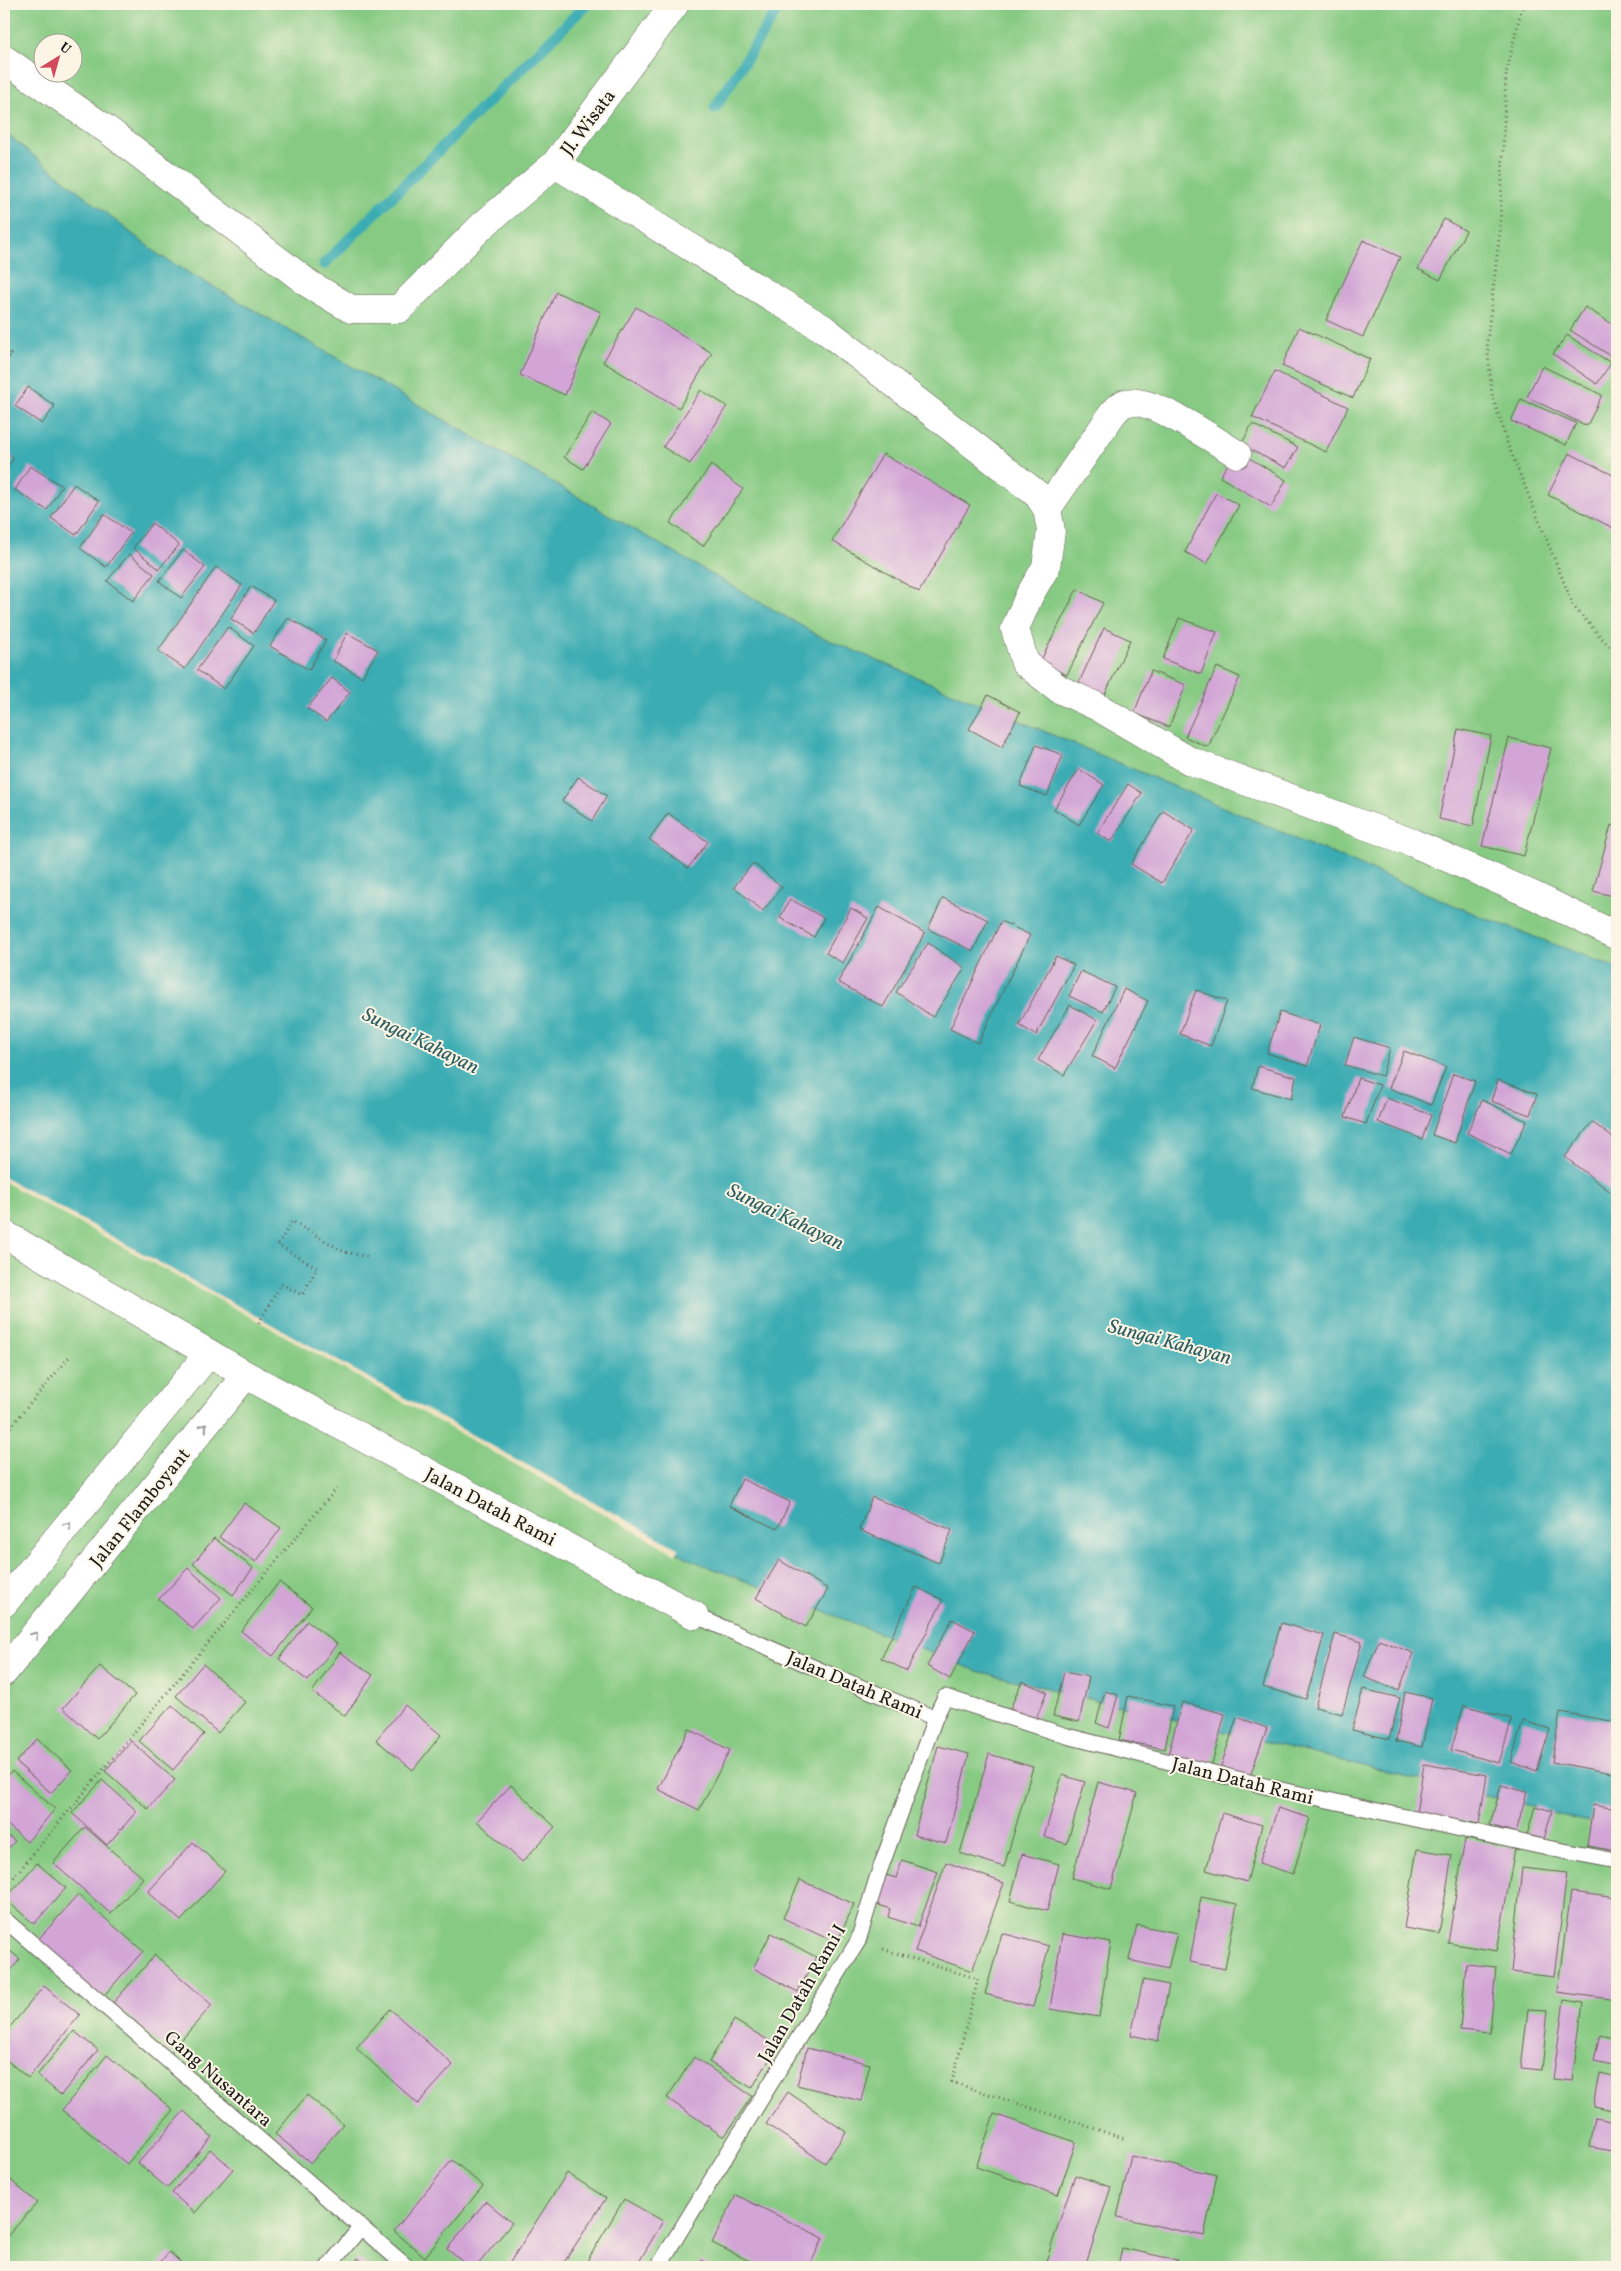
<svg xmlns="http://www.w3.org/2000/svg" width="1621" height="2271" viewBox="0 0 1621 2271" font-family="Vollkorn,serif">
<rect width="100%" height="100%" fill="#fcf5e5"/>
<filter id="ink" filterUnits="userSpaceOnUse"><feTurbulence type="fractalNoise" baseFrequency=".02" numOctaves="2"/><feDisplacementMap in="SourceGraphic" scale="10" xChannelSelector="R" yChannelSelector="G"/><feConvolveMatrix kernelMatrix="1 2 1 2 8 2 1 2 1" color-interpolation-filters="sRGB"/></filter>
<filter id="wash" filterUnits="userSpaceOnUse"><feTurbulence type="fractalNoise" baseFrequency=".0096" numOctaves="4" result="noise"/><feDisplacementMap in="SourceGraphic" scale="20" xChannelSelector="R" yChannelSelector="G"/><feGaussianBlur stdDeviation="1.12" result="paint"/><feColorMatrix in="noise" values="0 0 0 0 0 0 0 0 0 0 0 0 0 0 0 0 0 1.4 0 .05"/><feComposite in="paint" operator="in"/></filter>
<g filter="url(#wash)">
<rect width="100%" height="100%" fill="#ecdfbc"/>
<path fill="#86ca83" stroke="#517350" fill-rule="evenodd" d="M4,4H1617V968L1482,917L817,635L160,256L4,132ZM42,42H72V72H42Z
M4,1179L977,1671L1617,1828V2267H4Z"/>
<path fill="#3aacb3" stroke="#2b6468" d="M4,132L160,256L817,635L1482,917L1617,968V1828L977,1671L691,1560L242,1309L4,1179Z"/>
<path fill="#ecdfbc" d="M4,1177L679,1549L676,1554L240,1311L4,1182Z"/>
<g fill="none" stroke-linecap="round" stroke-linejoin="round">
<path stroke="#3aacb3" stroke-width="11" d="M715,108L781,4
M324,264L587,4"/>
</g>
<g id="blocks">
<path fill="#d2a5d6" d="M1444,219L1466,231L1440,280L1418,269Z
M1363,240L1400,257L1363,337L1326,320Z
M556,292L601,312L565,395L520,375Z
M636,307L712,353L679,408L603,362Z
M1585,307L1617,327V353L1614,358L1570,330Z
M1299,327L1370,359L1353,398L1282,366Z
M1567,335L1611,363L1597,384L1553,354Z
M4,350L11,354L4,366Z
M1542,366L1602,395L1587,426L1527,397Z
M1275,371L1348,407L1326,452L1252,417Z
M28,387L55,406L42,424L15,406Z
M701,390L727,406L690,464L663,447Z
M1521,399L1576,423L1566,445L1511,421Z
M592,412L611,424L583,469L564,457Z
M1252,424L1298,447L1286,468L1241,445Z
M1236,450L1286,480L1271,507L1220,477Z
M4,451L14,458L4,472Z
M1569,453L1617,477V530L1548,495Z
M883,454L970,505L919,592L832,541Z
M711,465L743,489L703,546L670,523Z
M30,466L62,486L47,510L15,490Z
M74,484L99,501L76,535L51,518Z
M1216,493L1239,505L1207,564L1185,552Z
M104,514L131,533L106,567L80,548Z
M152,523L179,545L159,569L133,548Z
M183,550L205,567L181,598L159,581Z
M129,554L154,574L133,601L107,581Z
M216,567L242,585L185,669L158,651Z
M251,586L274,600L254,633L231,619Z
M1077,589L1103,603L1067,675L1040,662Z
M288,618L326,640L309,670L270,646Z
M1179,618L1217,632L1201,674L1163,659Z
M228,627L254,646L224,689L197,670Z
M1104,628L1130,640L1103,699L1077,687Z
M347,633L378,650L362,677L333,661Z
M1217,667L1240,677L1208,747L1185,737Z
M1151,671L1186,685L1169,727L1134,713Z
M332,678L350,692L326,722L307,708Z
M988,695L1020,712L1002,747L969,729Z
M1458,729L1491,736L1473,826L1439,819Z
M1509,738L1551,748L1524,856L1482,846Z
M1036,745L1063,755L1047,796L1020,786Z
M1079,769L1104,785L1079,825L1054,809Z
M578,777L607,796L592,821L562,801Z
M1128,784L1142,793L1111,842L1097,833Z
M1163,811L1194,830L1162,883L1131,864Z
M668,813L708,842L688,868L649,839Z
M1611,825L1617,827V897L1593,891Z
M753,863L782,887L763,911L734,887Z
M943,898L988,920L973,951L928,929Z
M790,899L824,918L814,937L780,918Z
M879,907L925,933L883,1007L838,982Z
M851,908L868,918L843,963L826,953Z
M1001,921L1030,935L978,1043L950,1029Z
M928,943L965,968L933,1017L896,992Z
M1056,956L1074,965L1036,1035L1019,1025Z
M1081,971L1115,987L1103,1012L1069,996Z
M1124,989L1148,1001L1115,1068L1092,1056Z
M1196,990L1227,1001L1211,1046L1180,1034Z
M1070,1005L1097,1020L1064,1075L1038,1060Z
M1280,1012L1320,1025L1307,1066L1267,1053Z
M1354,1037L1390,1048L1382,1076L1345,1065Z
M1404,1051L1446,1067L1431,1105L1389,1088Z
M1258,1066L1296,1077L1291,1099L1252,1088Z
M1453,1074L1475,1081L1455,1143L1432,1135Z
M1358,1078L1380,1085L1366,1124L1345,1117Z
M1498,1080L1537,1094L1530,1115L1491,1101Z
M1387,1098L1431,1115L1422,1139L1378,1122Z
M1482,1100L1527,1121L1511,1154L1467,1133Z
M1592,1122L1617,1141V1197L1565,1157Z
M742,1479L790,1502L777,1529L729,1506Z
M872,1497L952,1530L939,1563L859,1530Z
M244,1503L281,1528L256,1562L219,1537Z
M214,1538L253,1568L233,1595L193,1564Z
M779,1560L828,1589L806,1627L756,1598Z
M188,1568L221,1598L193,1629L159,1599Z
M279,1582L312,1607L273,1656L241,1631Z
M916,1587L943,1600L907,1671L881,1658Z
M952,1619L975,1631L950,1679L927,1666Z
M307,1621L337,1644L308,1681L279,1659Z
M1281,1623L1324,1635L1306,1699L1263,1687Z
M1335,1634L1362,1642L1342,1714L1315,1707Z
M1379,1640L1413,1653L1399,1691L1364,1677Z
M340,1652L373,1675L345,1716L312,1692Z
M203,1664L245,1702L218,1733L176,1696Z
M100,1666L135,1695L97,1739L63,1708Z
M1064,1672L1089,1677L1079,1722L1053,1716Z
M1022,1681L1047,1692L1035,1721L1010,1709Z
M1363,1689L1400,1698L1389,1739L1352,1730Z
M1105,1691L1118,1695L1109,1728L1096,1723Z
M1405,1692L1432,1698L1422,1747L1396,1741Z
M1128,1696L1173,1706L1165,1749L1119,1740Z
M1182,1702L1225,1714L1211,1768L1168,1755Z
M172,1705L204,1734L173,1770L139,1741Z
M405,1705L441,1735L413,1770L376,1740Z
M1464,1705L1512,1719L1499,1763L1451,1750Z
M1560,1712L1617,1722V1774L1552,1762Z
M1237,1717L1267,1728L1249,1779L1220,1769Z
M1523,1721L1550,1729L1537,1771L1511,1762Z
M689,1729L730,1750L699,1810L658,1789Z
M37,1739L72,1770L51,1793L16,1762Z
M131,1741L175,1780L148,1809L105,1771Z
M938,1746L969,1754L946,1843L914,1835Z
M989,1754L1033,1767L1004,1867L960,1853Z
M1424,1764L1487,1775L1479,1824L1416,1813Z
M12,1771L55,1809L27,1842L4,1822V1780Z
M1062,1775L1085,1782L1067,1844L1044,1837Z
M102,1780L137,1811L107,1845L72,1813Z
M1098,1782L1137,1793L1111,1889L1072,1878Z
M511,1785L555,1827L522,1862L477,1821Z
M1501,1785L1527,1792L1516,1833L1490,1825Z
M1593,1805L1617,1809V1851L1587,1846Z
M1535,1806L1552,1811L1544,1839L1527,1835Z
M1278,1808L1310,1818L1293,1874L1259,1863Z
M1222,1813L1262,1825L1247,1882L1206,1870Z
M85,1827L143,1878L111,1914L53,1863Z
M4,1832L15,1841L4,1853Z
M1465,1839L1515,1848L1497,1951L1448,1943Z
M193,1842L225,1871L181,1921L148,1892Z
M1417,1849L1452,1855L1439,1934L1404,1928Z
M1022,1854L1059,1864L1047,1911L1010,1901Z
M902,1860L938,1872L918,1927L888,1917L890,1909L873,1903L883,1874L896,1878Z
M946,1862L1004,1883L972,1971L915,1951Z
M37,1863L66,1888L34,1924L5,1899Z
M1522,1868L1567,1873L1554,1977L1511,1972Z
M800,1880L854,1904L837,1943L783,1918Z
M1571,1892L1617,1898V2000L1557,1992Z
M78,1895L143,1951L101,1999L36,1942Z
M1201,1897L1237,1904L1225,1969L1190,1962Z
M1137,1925L1177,1933L1168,1969L1129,1960Z
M771,1933L816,1957L798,1992L753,1968Z
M1002,1933L1049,1946L1033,2007L985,1994Z
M1062,1934L1111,1942L1099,2017L1050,2009Z
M4,1946L20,1959L4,1979Z
M155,1955L212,2005L170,2053L113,2003Z
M1466,1964L1496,1967L1490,2033L1460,2030Z
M1143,1980L1169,1985L1158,2041L1131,2035Z
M44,1986L80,2015L28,2078L4,2058V2034Z
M1564,2000L1583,2003L1572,2081L1553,2079Z
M390,2009L453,2065L418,2104L356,2048Z
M1528,2009L1548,2010L1542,2070L1521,2068Z
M734,2020L778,2046L752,2088L709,2062Z
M74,2031L98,2050L61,2095L37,2075Z
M1600,2035L1617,2039V2065L1594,2060Z
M807,2048L870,2064L861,2101L797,2085Z
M107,2055L173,2110L127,2164L62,2110Z
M694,2057L752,2096L724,2137L667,2098Z
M1599,2074L1617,2078V2111L1593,2106Z
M788,2092L846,2132L825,2163L766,2124Z
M307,2095L343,2124L311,2163L275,2134Z
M184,2111L212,2137L167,2188L138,2163Z
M994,2114L1076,2142L1058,2195L976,2167Z
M1595,2117L1617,2121V2152L1590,2147Z
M210,2149L233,2169L195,2213L172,2193Z
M1131,2156L1217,2175L1204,2236L1117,2217Z
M452,2160L483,2186L425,2257L394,2231Z
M567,2173L606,2198L561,2267H507Z
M4,2174L37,2203L4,2240Z
M1075,2175L1111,2187L1085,2267H1044Z
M736,2195L823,2238L809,2267H762L712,2243Z
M624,2199L663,2221L636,2267H593L586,2263Z
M486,2201L512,2223L476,2267H469L447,2249Z
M1122,2248L1177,2260L1175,2267H1118Z
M169,2252L186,2267H156Z
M358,2258L370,2267H352Z
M701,2260L713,2267H697Z"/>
</g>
</g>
<g filter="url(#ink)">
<use href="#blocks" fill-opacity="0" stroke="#656054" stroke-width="1"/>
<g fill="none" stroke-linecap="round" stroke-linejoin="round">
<defs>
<path id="lane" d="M694,1615L822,1671L935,1718
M4,1919L407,2267
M328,2267L361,2227
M658,2267L858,1941L878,1875L935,1718L945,1697L1067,1736L1277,1789L1548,1848L1617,1861"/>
<path id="street" d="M4,59L109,131L309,284L351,309H399L482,226L555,164L675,4
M555,164L824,329L1038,495L1047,509L1051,531L1046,567L1029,596L1015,629L1025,663L1059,689L1096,706L1190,761L1413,843L1535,896L1617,936
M1047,509L1113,413C1116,410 1121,404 1125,403C1149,395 1215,441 1237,454
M4,1234L246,1375L694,1615
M4,1603L209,1353
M4,1672L246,1375"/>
</defs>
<use href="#lane" stroke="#656054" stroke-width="17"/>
<use href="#street" stroke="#656054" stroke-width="29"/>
<path stroke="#656054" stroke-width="3" stroke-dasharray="1 4" stroke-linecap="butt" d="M1526,4L1521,10L1506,74L1500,230L1487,342L1492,394L1508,445L1574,607L1617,655
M259,1323L281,1284L302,1295L317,1268L278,1245L292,1221L344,1252L370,1257
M4,1435L70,1356
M4,1889L337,1488
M883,1949L978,1979L952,2082L1126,2139"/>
<use href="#lane" stroke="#fff" stroke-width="15"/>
<use href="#street" stroke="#fff" stroke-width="28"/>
</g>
<defs><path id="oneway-chevron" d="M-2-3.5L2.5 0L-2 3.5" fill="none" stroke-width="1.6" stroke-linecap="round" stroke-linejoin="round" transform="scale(1.25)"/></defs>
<g stroke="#999">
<use href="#oneway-chevron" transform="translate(204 1427) rotate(-51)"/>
<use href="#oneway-chevron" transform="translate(68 1525) rotate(-51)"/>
<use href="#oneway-chevron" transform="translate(35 1635) rotate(-51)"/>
</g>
</g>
<g text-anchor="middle" stroke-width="4" stroke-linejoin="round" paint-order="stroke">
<g font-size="19" fill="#1c1c1c" stroke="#fcf5e5">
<text transform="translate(587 122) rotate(-53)" y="7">Jl. Wisata</text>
<text transform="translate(491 1506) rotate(28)" y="7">Jalan Datah Rami</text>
<text transform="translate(139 1507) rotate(-51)" y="7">Jalan Flamboyant</text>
<text transform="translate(855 1684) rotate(23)" y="7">Jalan Datah Rami</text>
<text transform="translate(1243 1780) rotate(14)" y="7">Jalan Datah Rami</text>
<text transform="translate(801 1993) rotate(-60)" y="7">Jalan Datah Rami I</text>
<text transform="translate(219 2078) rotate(41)" y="7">Gang Nusantara</text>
</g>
<g font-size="20" font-style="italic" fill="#2a5d60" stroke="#fcf5e5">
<text transform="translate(421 1040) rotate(26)" y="7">Sungai Kahayan</text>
<text transform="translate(786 1216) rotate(26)" y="7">Sungai Kahayan</text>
<text transform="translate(1170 1341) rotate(15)" y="7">Sungai Kahayan</text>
</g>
</g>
<rect width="1621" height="2271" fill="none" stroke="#fcf5e5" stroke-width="20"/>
<g transform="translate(58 58) rotate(37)"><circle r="24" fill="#fcf5e5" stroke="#a29e95"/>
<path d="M0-4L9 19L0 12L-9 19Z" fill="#d1495b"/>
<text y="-8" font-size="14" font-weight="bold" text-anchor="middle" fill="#1c1c1c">U</text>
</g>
</svg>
